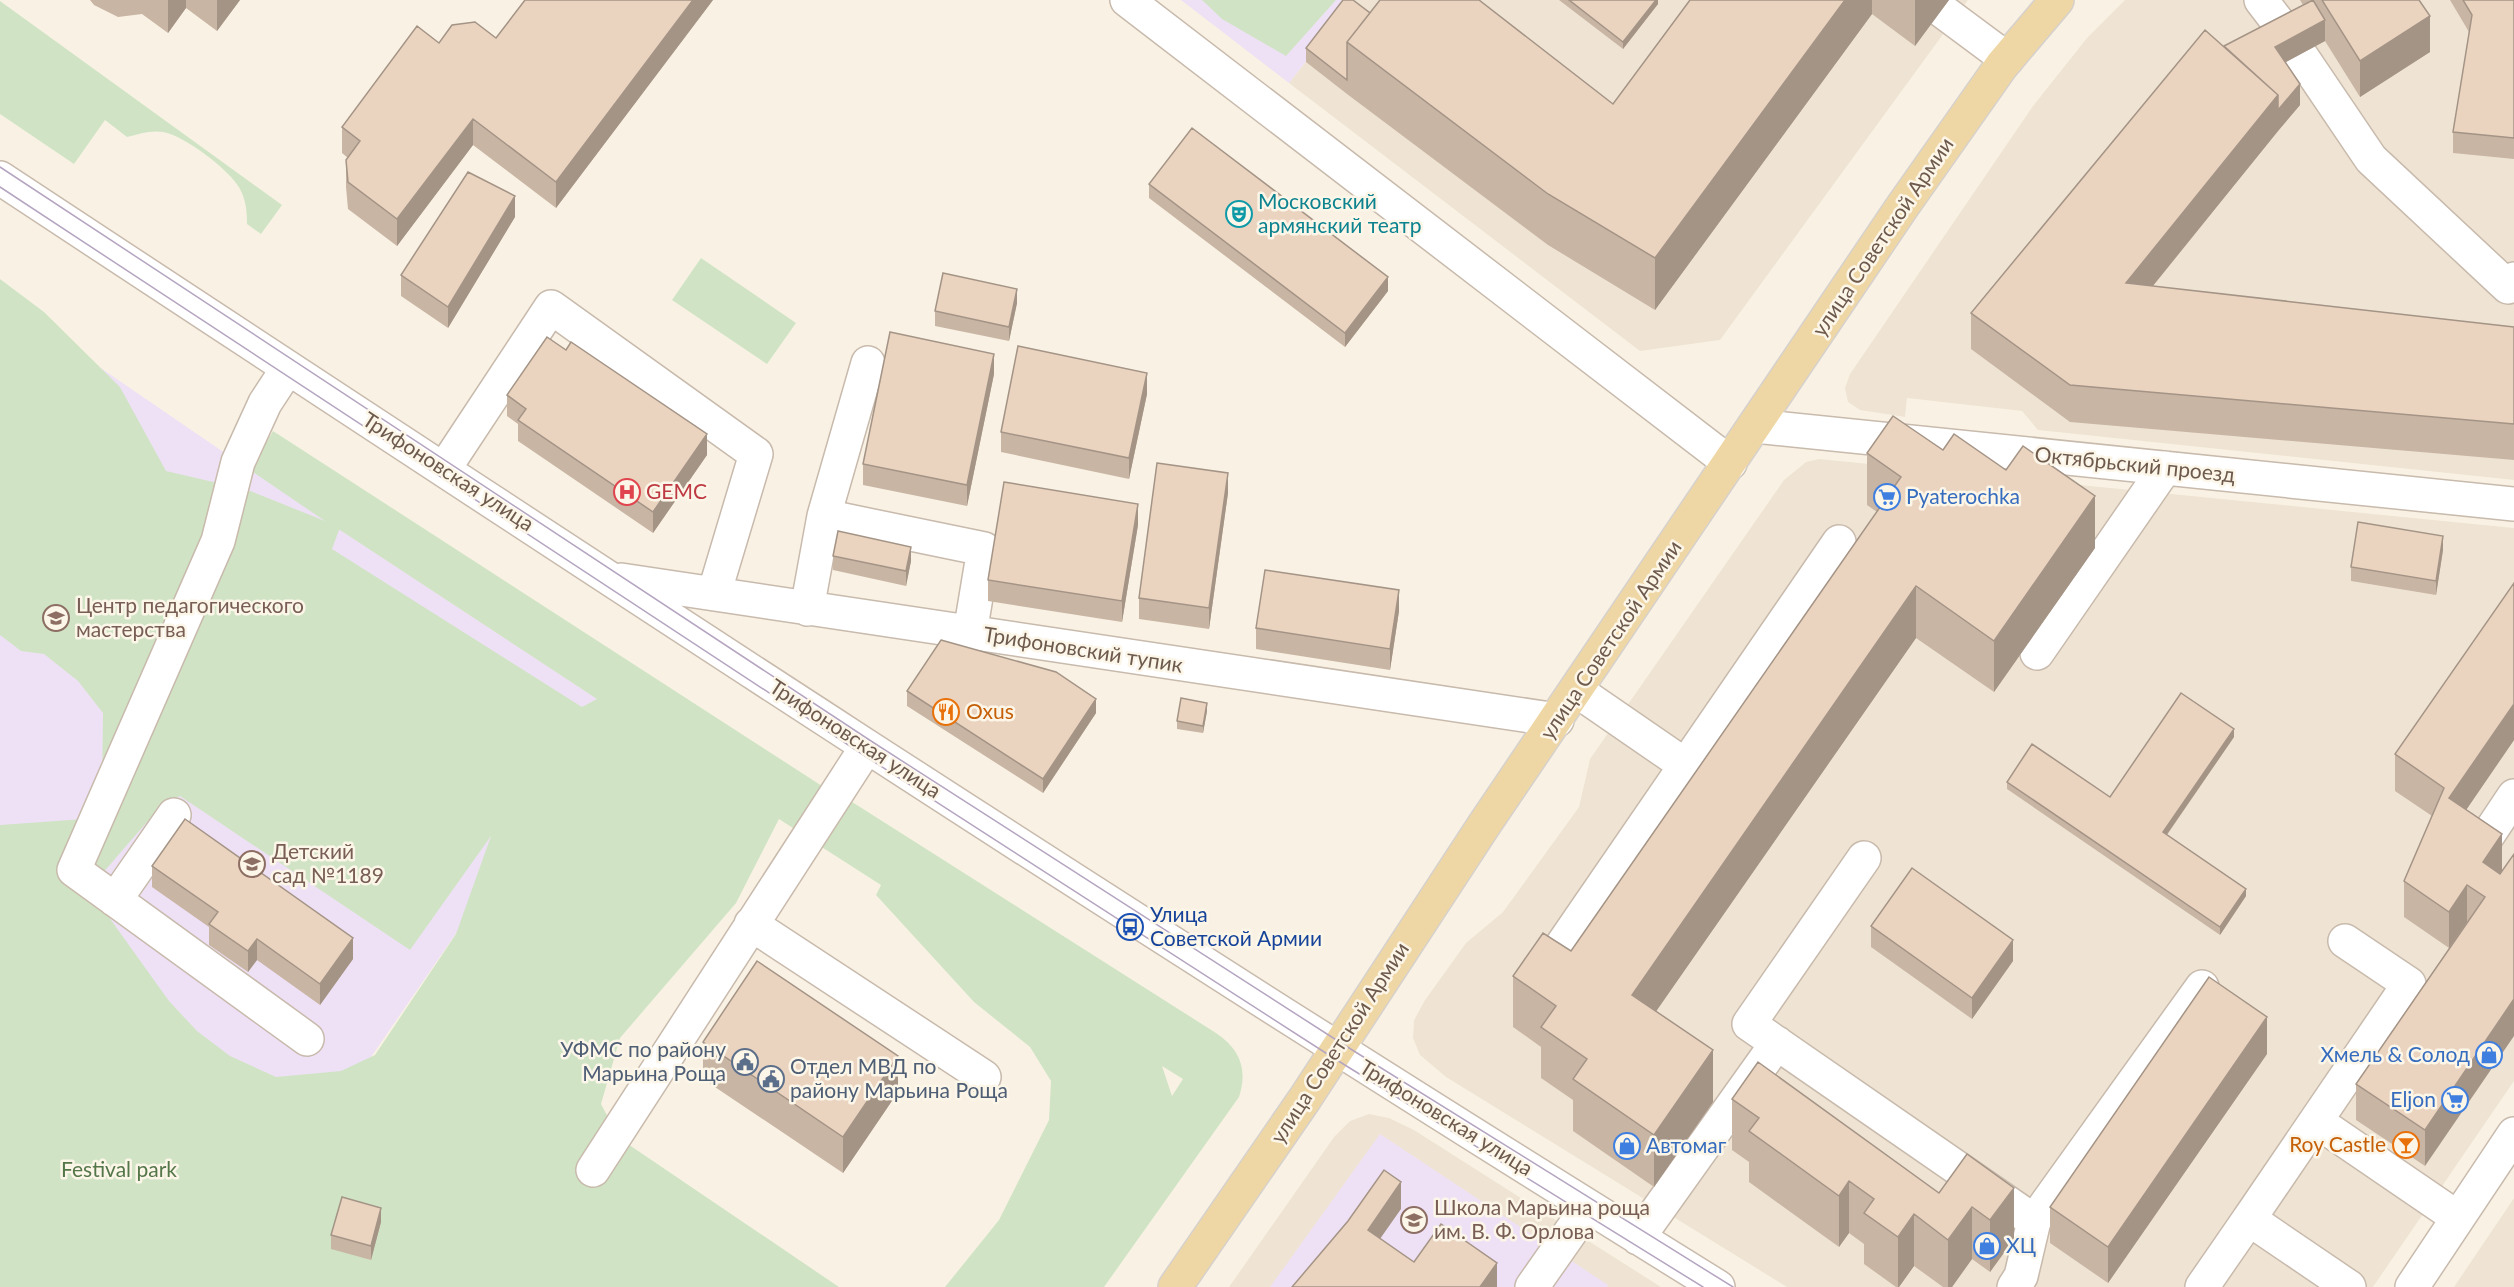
<svg xmlns="http://www.w3.org/2000/svg" width="2514" height="1287" viewBox="0 0 2514 1287" font-family="Lato,sans-serif">
<rect width="100%" height="100%" fill="#f9f2e4"/>
<path fill="#efe4d3" d="M1354,0H1968L1720,340L1640,351L1289,83Z
M2125,0H2514V480L2038,430L2022,411L1907,398L1905,417L1860,410L1848,402L1845,388L1850,374L2033,106L2087,38Z
M1819,459L2514,528V1081L2373,1287H1787L1446,1077L1420,1055L1413,1038L1414,1020L1425,1000L1466,943L1503,912L1579,807L1590,759L1784,480L1806,462Z
M1369,1114L1389,1118L1414,1130L1661,1287H1229L1334,1137L1350,1121Z
M2514,1198V1287H2454Z"/>
<path fill="#efe1f5" d="M1181,0H1354L1289,83Z
M0,299L238,462L611,708L305,1153L0,947Z
M1380,1134L1608,1285L1607,1287H1270Z"/>
<path fill="#d0e4c5" fill-rule="evenodd" d="M1202,0H1336L1286,56L1222,19Z
M0,1L282,205L261,234L247,224C247,212 246,200 240,189C230,170 185,136 163,132C151,130 139,134 127,137L105,120L74,164L0,114Z
M701,258L796,323L767,364L672,300Z
M0,279L44,312L120,387L166,471L248,490L325,521L250,470L273,431L822,786L796,830L779,819L736,903L620,1038L601,1104L619,1138L839,1287H0V825L84,819L102,788L103,713L78,681L44,654L21,651L0,635ZM339,530H340L597,699L582,707L332,549ZM180,796L410,950L491,836L456,934L375,1055L341,1071L276,1077L230,1056L197,1031L169,1001L111,920L99,902L95,882L160,807Z
M849,800L1216,1033C1240,1049 1248,1069 1239,1097L1104,1287H945L999,1220L1049,1120L1051,1081L1030,1047L974,1002L876,895L881,885L817,844ZM1162,1066L1183,1079L1172,1096Z"/>
<g fill="none" stroke-linecap="round" stroke-linejoin="round">
<defs>
<path id="minor" d="M1127,0L1730,463
M2261,0L2287,34
M1941,10L2007,59
M2300,54L2371,159L2508,287L2514,279
M0,178C569,553 1138,928 1718,1287
M284,365V374L265,403L238,462L218,541L74,870L307,1039
M1755,426L2514,504
M444,469L551,307L756,454L714,594
M824,516L868,363
M621,580L1557,720
M807,609L824,516L984,549L970,633
M2037,653L2165,468
M1576,690L1685,765
M2484,841L2514,796
M1864,858L1749,1024L2034,1221
M115,900L174,815
M751,924L984,1077
M2345,941L2409,984L2249,1219L2349,1287
M1547,967L1839,542
M2316,1121L2458,1218
M593,1170L866,748
M1638,1238L1777,1043
M1532,1287L1588,1207
M2014,1287L2021,1276L2034,1221L2202,987
M2202,1287L2249,1219
M2412,1287L2514,1134"/>
<path id="major" d="M1175,1287L1304,1100L1484,825L1902,207L2002,65L2057,0"/>
</defs>
<use href="#minor" stroke="#c8baac" stroke-width="36"/>
<use href="#major" stroke="#d6d1cd" stroke-width="36"/>
<use href="#minor" stroke="#fff" stroke-width="33"/>
<use href="#major" stroke="#efd7a5" stroke-width="33"/>
<path stroke="#b5a5c0" stroke-width="1.5" d="M0,167L871,741L1341,1043L1733,1287
M0,187L862,754L1332,1057L1703,1287"/>
</g>
<path fill="#c9b5a4" d="M90,0H240L217,31L186,8L168,33L142,14L118,17L94,5Z
M525,0H713L556,208L473,145L397,246L348,209L346,187V160L348,158L342,153V127L439,43L496,38Z
M1559,0H1658V4L1623,49Z
M1690,0H1949L1915,46L1872,14L1655,310L1548,245L1347,94L1306,62V48L1370,13L1613,104Z
M2300,0H2419L2430,52L2360,97L2325,41L2286,62L2300,105L2278,131L2153,286L2514,327V460L2070,422L1971,349V313L2224,46L2303,5Z
M2450,0H2514V159L2453,153V132L2469,32Z
M1149,184L1388,291L1345,347L1149,198Z
M515,217L448,328L401,296V275Z
M1017,303L1009,341L935,326V311Z
M994,374L967,506L863,485V464Z
M1147,394L1129,479L1001,452V432Z
M507,395L707,455L653,533L518,441V424L507,416Z
M1943,450L2095,548L1994,692L1916,638L1656,1011L1713,1102L1654,1187L1573,1131V1100L1541,1078V1047L1513,1027V976L1571,951L1877,512L1867,505V453Z
M1228,493L1209,629L1139,619V598Z
M1138,525L1122,622L988,601V580Z
M2443,550L2436,595L2351,581V567Z
M833,556L911,561L906,586L833,570Z
M1399,611L1390,670L1256,649V628Z
M907,691L1096,713L1043,793L907,706Z
M1207,711L1203,733L1177,729V721Z
M2234,737L2167,835L2246,896L2220,935L2007,789V782L2110,797Z
M2514,740L2466,810L2502,834L2425,1166L2356,1120V1084L2449,948L2404,917V881L2432,816L2395,791V754Z
M152,866L353,959L320,1005L257,960L248,972L209,945V927L152,887Z
M1871,926L2013,961L1972,1019L1871,947Z
M703,1042L898,1092L843,1173L703,1079Z
M2267,1054L2108,1283L2050,1243V1207Z
M1732,1099L1939,1193L1967,1154L2014,1239L1990,1272L1972,1259L1952,1287H1943L1914,1266L1899,1287H1896L1864,1264V1244L1849,1233L1839,1247L1749,1182V1162L1732,1150Z
M381,1222L371,1260L331,1249V1235Z"/>
<path fill="#a49486" d="M168,0H186V8L168,33Z
M217,0H240L217,31Z
M693,0H713L556,208V182Z
M1656,0H1658V4L1623,49V42Z
M1845,0H1872V14L1655,310V258Z
M1915,0H1949L1915,46Z
M2430,16V52L2360,97V61Z
M2325,20V41L2275,68V47Z
M2300,84V105L2278,131L2126,319V283L2278,95Z
M473,119V145L397,246V219Z
M515,196V217L448,328V307Z
M1388,277V291L1345,347V333Z
M1017,289V303L1009,341V327Z
M994,354V374L967,506V485Z
M1147,373V394L1129,479V458Z
M707,434V455L653,533V512Z
M1228,473V493L1209,629V608Z
M2095,496V548L1994,692V641Z
M1138,504V525L1122,622V601Z
M2443,536V550L2436,595V581Z
M911,547V561L906,586V571Z
M1916,586V638L1632,1046V995Z
M1399,590V611L1390,670V649Z
M1096,699V713L1043,793V779Z
M1207,703V711L1203,733V726Z
M2514,704V740L2449,835V798Z
M2234,729V737L2163,840V832Z
M2502,834V871L2484,896L2483,862Z
M2467,885V922L2449,948V912Z
M2246,889V896L2220,935V927Z
M353,938V959L320,1005V984Z
M257,939V960L248,972V951Z
M2013,940V961L1972,1019V998Z
M2514,999V1036L2425,1166V1130Z
M2267,1017V1054L2108,1283V1247Z
M1713,1050V1102L1654,1187V1135Z
M898,1056V1092L843,1173V1137Z
M1849,1181V1233L1839,1247V1196Z
M1401,1182V1209L1368,1256V1230Z
M2014,1188V1239L1990,1272V1220Z
M1972,1207V1259L1952,1287H1948V1240Z
M381,1208V1222L371,1260V1246Z
M1914,1214V1266L1899,1287H1898V1237Z
M1497,1263V1287H1480Z"/>
<path fill="#ead3bf" stroke="#a49486" stroke-width="1.5" d="M525,0H693L556,182L473,119L397,219L348,182L346,160L360,141L342,127L417,26L439,43L452,25L475,22L496,38Z
M1343,0H1353L1370,13L1347,42V80L1306,48Z
M1380,0H1479L1613,104L1690,0H1845L1655,258L1548,194L1347,42Z
M1569,0H1656L1623,42Z
M2313,0L2325,20L2275,47L2300,84L2278,110V95L2224,46Z
M2322,0H2419L2430,16L2360,61Z
M2463,0H2514V138L2453,132L2472,15Z
M2205,30L2278,95L2126,283L2514,327V424L2070,385L1971,313Z
M1192,128L1388,277L1345,333L1149,184Z
M468,172L515,196L448,307L401,275Z
M943,273L1017,289L1009,327L935,311Z
M890,332L994,354L967,485L863,464Z
M547,337L566,350L571,342L707,434L653,512L518,420L526,409L507,395Z
M1018,346L1147,373L1129,458L1001,432Z
M1893,416L1943,450L1954,434L2006,470L2023,446L2095,496L1994,641L1916,586L1632,995L1713,1050L1654,1135L1573,1079L1587,1059L1541,1027L1556,1006L1513,976L1543,933L1571,951L1901,477L1867,453Z
M1157,463L1228,473L1209,608L1139,598Z
M1004,482L1138,504L1122,601L988,580Z
M2358,522L2443,536L2436,581L2351,567Z
M838,531L911,547L906,571L833,556Z
M1265,570L1399,590L1390,649L1256,628Z
M2514,583V704L2449,798L2502,834L2483,862L2500,874L2514,854V999L2425,1130L2356,1084L2485,897L2467,885L2449,912L2404,881L2444,788L2395,754Z
M941,640L1056,672L1096,699L1043,779L907,691Z
M2181,693L2234,729L2163,832L2246,889L2220,927L2007,782L2032,744L2110,797Z
M1181,698L1207,703L1203,726L1177,721Z
M185,819L353,938L320,984L257,939L248,951L209,924L218,912L152,866Z
M1912,868L2013,940L1972,998L1871,926Z
M757,961L898,1056L843,1137L703,1042Z
M2209,977L2267,1017L2108,1247L2050,1207Z
M1758,1062L1939,1193L1967,1154L2014,1188L1990,1220L1972,1207L1948,1240L1914,1214L1898,1237L1864,1213L1874,1199L1849,1181L1839,1196L1749,1131L1759,1118L1732,1099Z
M1384,1170L1401,1182L1368,1230L1414,1262L1441,1224L1497,1263L1480,1287H1292L1348,1221Z
M342,1197L381,1208L371,1246L331,1235Z"/>
<defs>
<symbol id="theatre-ring" viewBox="-11 -11 22 22"><circle r="9.5" fill="#fcf6e9" stroke="#0f9aa8" stroke-width="1.5"/><path d="M-5-5.5Q0-4 5-5.5V0Q5 5 0 6Q-5 5-5 0ZM-3.3-2.5H-1v1.5H-3.3ZM1-2.5H3.3v1.5H1ZM-2.8 1Q0 5.5 2.8 1Z" fill="#0f9aa8"/></symbol>
<symbol id="hospital-ring" viewBox="-11 -11 22 22"><circle r="9.5" fill="#fcf6e9" stroke="#e0444e" stroke-width="1.5"/><path d="M-5-5h3v3.5h4V-5h3V5h-3V1.5h-4V5h-3Z" fill="#e0444e"/></symbol>
<symbol id="supermarket-ring" viewBox="-11 -11 22 22"><circle r="9.5" fill="#fcf6e9" stroke="#3f7fe0" stroke-width="1.5"/><path d="M-6-5.5h2.5l.6 2H6L4.5 2H-2.5L-4.4-4H-6ZM-1.5 3.2a1.3 1.3 0 1 0 .1 0ZM3 3.2a1.3 1.3 0 1 0 .1 0Z" fill="#3f7fe0"/></symbol>
<symbol id="school-ring" viewBox="-11 -11 22 22"><circle r="9.5" fill="#fcf6e9" stroke="#8d6e63" stroke-width="1.5"/><path d="M0-5L7-2L0 1L-7-2ZM-4 1L0 2.5L4 1V4Q0 6-4 4Z" fill="#8d6e63"/></symbol>
<symbol id="restaurant-ring" viewBox="-11 -11 22 22"><circle r="9.5" fill="#fcf6e9" stroke="#e8710a" stroke-width="1.5"/><path d="M-5-6h1v4h1v-4h1v4h1v-4h1v5L-1.5 .5V6h-2V.5L-5-1ZM5-6V6H3V1.5H1.5Q1.5-4 5-6Z" fill="#e8710a"/></symbol>
<symbol id="bus-ring" viewBox="-11 -11 22 22"><circle r="9.5" fill="#fcf6e9" stroke="#1a4fb4" stroke-width="1.5"/><path d="M-5-6H5V4H4V6H2V4H-2V6H-4V4H-5ZM-3.5-4V0h7V-4ZM-3.5 1.2v1.5H-2V1.2ZM2 1.2v1.5H3.5V1.2Z" fill="#1a4fb4"/></symbol>
<symbol id="shop-ring" viewBox="-11 -11 22 22"><circle r="9.5" fill="#fcf6e9" stroke="#3f7fe0" stroke-width="1.5"/><path d="M-5-2.5h2.3a2.7 3.5 0 0 1 5.4 0H5L5.5 6h-11ZM-1.5-2.5h3a1.5 2.3 0 0 0-3 0Z" fill="#3f7fe0"/></symbol>
<symbol id="civic-ring" viewBox="-11 -11 22 22"><circle r="9.5" fill="#fcf6e9" stroke="#5c6f8a" stroke-width="1.5"/><path d="M-.6-6.5H3V-4.5H.6V-3L4-1V1h2V6H-6V1h2V-1L-.6-3ZM-1.2 2.5V6h2.4V2.5Z" fill="#5c6f8a"/></symbol>
<symbol id="bar-ring" viewBox="-11 -11 22 22"><circle r="9.5" fill="#fcf6e9" stroke="#e8710a" stroke-width="1.5"/><path d="M-6-5H6L.8 .8V4.5H3.5V6h-7V4.5H-.8V.8Z" fill="#e8710a"/></symbol>
</defs>
<g fill-rule="evenodd">
<use href="#theatre-ring" x="1224" y="199" width="30" height="30"/>
<use href="#hospital-ring" x="612" y="477" width="30" height="30"/>
<use href="#supermarket-ring" x="1872" y="482" width="30" height="30"/>
<use href="#school-ring" x="41" y="603" width="30" height="30"/>
<use href="#restaurant-ring" x="931" y="697" width="30" height="30"/>
<use href="#school-ring" x="237" y="849" width="30" height="30"/>
<use href="#bus-ring" x="1115" y="912" width="30" height="30"/>
<use href="#shop-ring" x="2474" y="1040" width="30" height="30"/>
<use href="#civic-ring" x="730" y="1047" width="30" height="30"/>
<use href="#civic-ring" x="756" y="1064" width="30" height="30"/>
<use href="#supermarket-ring" x="2440" y="1085" width="30" height="30"/>
<use href="#bar-ring" x="2391" y="1130" width="30" height="30"/>
<use href="#shop-ring" x="1612" y="1131" width="30" height="30"/>
<use href="#school-ring" x="1399" y="1205" width="30" height="30"/>
<use href="#shop-ring" x="1972" y="1231" width="30" height="30"/>
</g>
<g text-anchor="middle" stroke-width="5" stroke-linejoin="round" paint-order="stroke">
<g font-size="21" fill="#0d838f" stroke="#fcf6e9" text-anchor="start">
<text x="1258" y="209">Московский<tspan x="1258" dy="24">армянский театр</tspan></text>
</g>
<g font-size="21" fill="#6d5a4d" stroke="#fcf6e9">
<text transform="translate(1883 237) rotate(-56)" y="7">улица Советской Армии</text>
<text transform="translate(2135 465) rotate(6)" y="7">Октябрьский проезд</text>
<text transform="translate(448 472) rotate(33)" y="7">Трифоновская улица</text>
<text transform="translate(1611 640) rotate(-56)" y="7">улица Советской Армии</text>
<text transform="translate(1083 650) rotate(9)" y="7">Трифоновский тупик</text>
<text transform="translate(855 739) rotate(33)" y="7">Трифоновская улица</text>
<text transform="translate(1340 1043) rotate(-57)" y="7">улица Советской Армии</text>
<text transform="translate(1446 1118) rotate(32)" y="7">Трифоновская улица</text>
</g>
<g font-size="21" fill="#be3a42" stroke="#fcf6e9" text-anchor="start">
<text x="646" y="499">GEMC</text>
</g>
<g font-size="21" fill="#366cbe" stroke="#fcf6e9" text-anchor="start">
<text x="1906" y="504">Pyaterochka</text>
<text x="2470" y="1062" text-anchor="end">Хмель &amp; Солод</text>
<text x="2436" y="1107" text-anchor="end">Eljon</text>
<text x="1646" y="1153">Автомаг</text>
<text x="2006" y="1253">ХЦ</text>
</g>
<g font-size="21" fill="#785e54" stroke="#fcf6e9" text-anchor="start">
<text x="76" y="613">Центр педагогического<tspan x="76" dy="24">мастерства</tspan></text>
<text x="272" y="859">Детский<tspan x="272" dy="24">сад №1189</tspan></text>
<text x="1434" y="1215">Школа Марьина роща<tspan x="1434" dy="24">им. В. Ф. Орлова</tspan></text>
</g>
<g font-size="21" fill="#c56008" stroke="#fcf6e9" text-anchor="start">
<text x="966" y="719">Oxus</text>
<text x="2386" y="1152" text-anchor="end">Roy Castle</text>
</g>
<g font-size="21" fill="#164399" stroke="#fcf6e9" text-anchor="start">
<text x="1150" y="922">Улица<tspan x="1150" dy="24">Советской Армии</tspan></text>
</g>
<g font-size="21" fill="#4e5e75" stroke="#fcf6e9" text-anchor="end">
<text x="726" y="1057">УФМС по району<tspan x="726" dy="24">Марьина Роща</tspan></text>
<text x="790" y="1074" text-anchor="start">Отдел МВД по<tspan x="790" dy="24">району Марьина Роща</tspan></text>
</g>
<g font-size="21" fill="#54774a" stroke="#fcf6e9">
<text x="119" y="1177">Festival park</text>
</g>
</g>
</svg>
